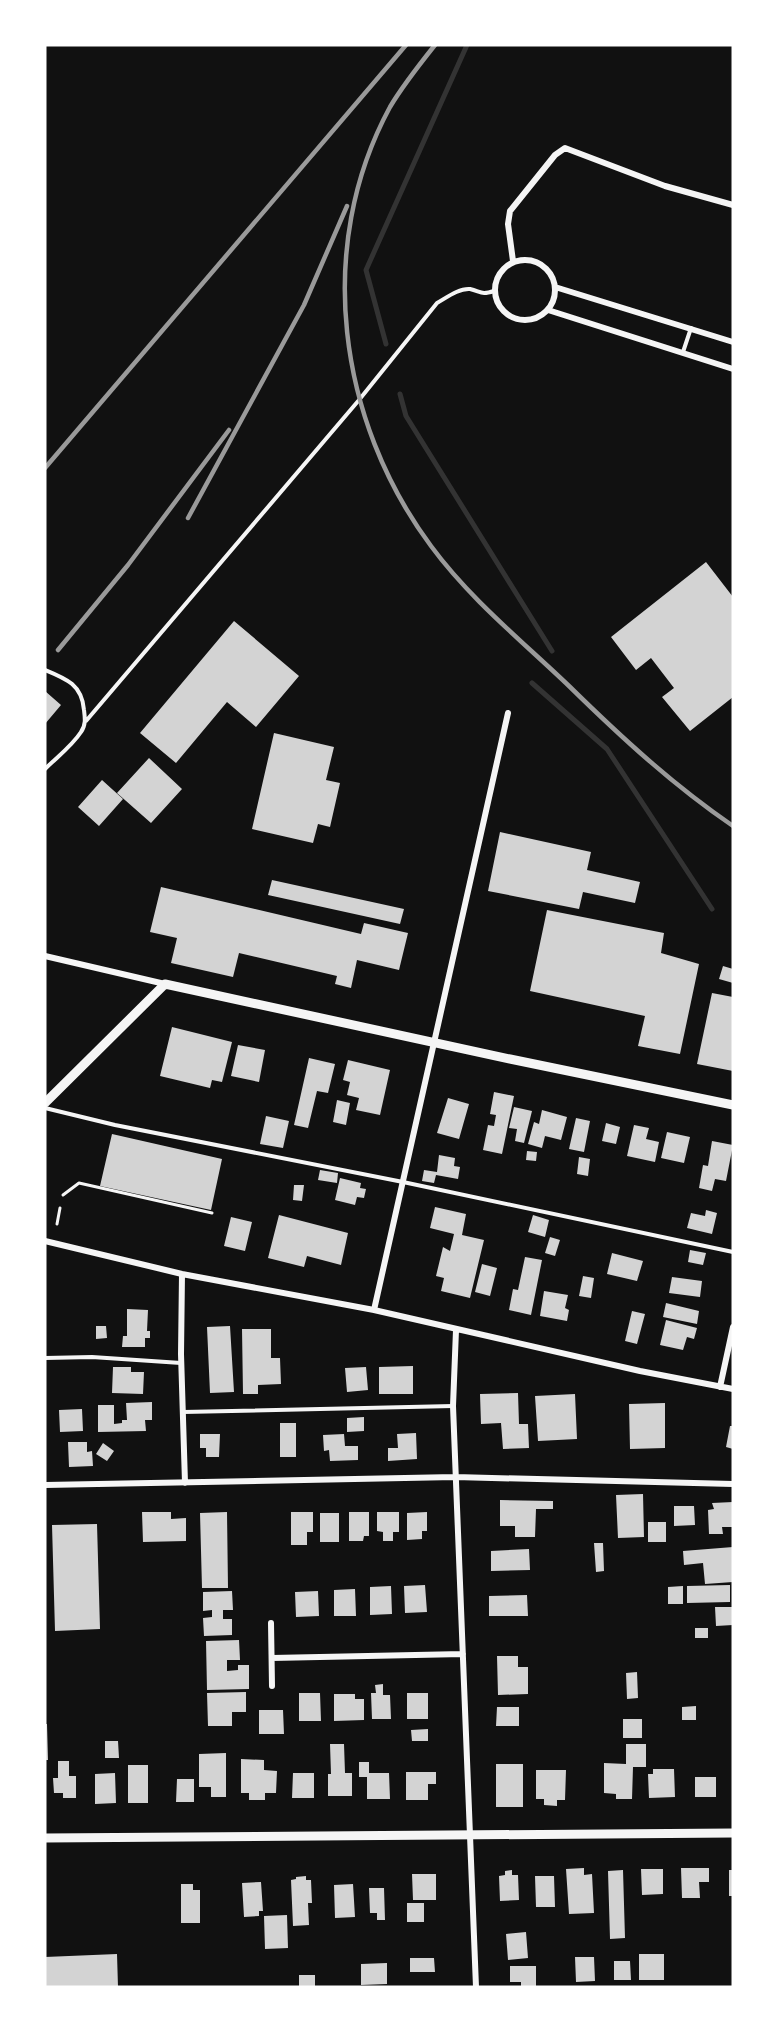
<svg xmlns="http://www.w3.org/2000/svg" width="778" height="2032" viewBox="0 0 778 2032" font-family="'Nunito Sans',sans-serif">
<rect width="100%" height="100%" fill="#111"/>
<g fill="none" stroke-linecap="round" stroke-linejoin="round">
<path stroke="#333" stroke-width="5" d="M386,344L366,270L467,45
M400,394L406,416L552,651
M532,683L607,749L712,909"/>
</g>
<path fill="#d3d3d3" d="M706,562L733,597V697L690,731L662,697L674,688L651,658L636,670L611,637Z
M234,621L299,676L256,727L227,702L176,763L140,733Z
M45,691L61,705L45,724Z
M274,733L334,747L326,780L340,783L330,827L318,824L313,843L252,829Z
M149,758L182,789L151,823L117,793Z
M102,780L123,799L99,826L78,807Z
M500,832L591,852L587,870L640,882L635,903L583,892L579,909L488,891Z
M272,880L404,909L400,924L268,895Z
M161,887L361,934L364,923L408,933L399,970L357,960L351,988L335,984L337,976L239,953L233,977L171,963L177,938L150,932Z
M547,910L664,933L661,953L699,964L680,1054L638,1046L645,1016L530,991Z
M723,966L733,969V983L719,979Z
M712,993L733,997V1071L697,1064Z
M172,1027L232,1042L222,1082L212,1080L210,1088L160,1076Z
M238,1045L265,1050L259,1082L231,1076Z
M309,1058L335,1064L328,1093L317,1091L308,1128L294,1125Z
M348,1060L390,1070L380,1115L356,1110L359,1098L347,1095L350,1082L343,1080Z
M494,1092L514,1096L502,1154L483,1150L488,1125L494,1126L496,1115L490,1114Z
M448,1098L469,1104L459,1139L437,1133Z
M337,1100L350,1103L346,1125L333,1122Z
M514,1107L532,1111L524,1143L515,1141L517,1129L509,1128Z
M542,1110L567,1117L561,1140L545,1136L542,1148L528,1144L534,1122L539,1124Z
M266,1116L289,1121L283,1148L260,1144Z
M576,1118L590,1121L584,1152L569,1149Z
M606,1123L620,1127L616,1144L602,1141Z
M634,1125L649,1128L646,1139L659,1142L655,1162L627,1156Z
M667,1132L690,1137L684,1163L661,1158Z
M112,1134L222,1159L211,1210L100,1186Z
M712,1141L733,1145L726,1181L715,1179L712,1191L699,1188L703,1165L708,1166Z
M527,1151L537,1152L536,1161L526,1160Z
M439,1155L455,1158L454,1166L460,1167L458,1179L436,1175L434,1183L422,1181L424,1170L437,1172Z
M579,1157L590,1159L588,1176L577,1174Z
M320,1170L338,1173L337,1183L318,1180Z
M340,1178L361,1183L360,1188L366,1189L364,1198L357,1197L355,1205L335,1200Z
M294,1185H304L302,1201L293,1200Z
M435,1207L466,1214L462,1235L484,1240L470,1298L441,1291L444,1278L436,1276L443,1247L450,1251L454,1234L430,1228Z
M706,1210L717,1213L712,1234L687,1228L691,1213L705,1216Z
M279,1215L348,1233L341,1265L307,1256L304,1267L268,1258Z
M533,1215L549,1220L545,1237L528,1232Z
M231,1217L252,1222L245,1251L224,1246Z
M550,1237L560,1240L555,1256L545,1253Z
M690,1250L706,1253L703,1265L688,1262Z
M612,1253L643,1261L637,1281L607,1274Z
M525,1257L542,1260L531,1315L509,1310L513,1289L518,1290Z
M482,1264L497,1268L490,1296L475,1292Z
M583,1276L594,1278L591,1298L579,1296Z
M672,1277L702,1281L700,1297L669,1293Z
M544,1291L568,1295L565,1308L569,1310L567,1321L540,1316Z
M666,1303L699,1311L697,1324L663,1317Z
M127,1309L148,1310L147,1331H150V1338H145V1347H122L123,1336H127Z
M632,1311L645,1314L637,1344L625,1341Z
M666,1320L697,1328L694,1339L687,1337L683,1350L660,1345Z
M96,1326H106L107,1338L96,1339Z
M230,1326L234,1392L210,1393L207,1327Z
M242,1329H271V1358H280L281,1384L258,1385V1394H243Z
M413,1366V1394H379V1367Z
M113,1367H131V1372H144L143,1394L112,1393Z
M366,1367L368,1390L347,1392L345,1368Z
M518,1393L519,1424H528L529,1448L503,1449L501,1423L481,1424L480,1394Z
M575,1394L577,1439L538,1441L535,1396Z
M152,1402V1420H145L146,1431L98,1432V1405H114V1424L122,1423V1420H127L126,1403Z
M665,1403V1448L630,1449L629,1404Z
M82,1409L83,1431L60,1432L59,1410Z
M364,1417V1431L347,1432V1418Z
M280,1423H296V1457H280Z
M730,1426H733V1449L726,1447Z
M416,1433L417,1459L388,1461V1448H398L397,1434Z
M200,1434H220L219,1457H206V1448H200Z
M344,1434L345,1446H358V1460L330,1461L329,1450L324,1451L323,1435Z
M68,1442H87V1452L92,1451L93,1466L69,1467Z
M103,1443L114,1451L107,1461L96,1454Z
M643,1494L644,1537L618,1538L616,1495Z
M500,1500L553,1501V1509H536L535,1537H515V1526H500Z
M733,1502V1527H722L723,1534H709L708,1510L714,1509L712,1503Z
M674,1506H694L695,1525L674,1526Z
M142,1512H171V1519L186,1518V1541L143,1542Z
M227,1512L228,1588H202L200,1513Z
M291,1512H313V1532H307V1545H291Z
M349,1512H369V1536H364L363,1541H349Z
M377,1512H399V1532H393V1541H383V1532L377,1531Z
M427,1512V1531H422V1539L407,1540V1513Z
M320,1513H339V1542H320Z
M648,1522H666V1542H648Z
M97,1524L100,1629L55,1631L52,1525Z
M594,1543H603L604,1571L596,1572Z
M733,1547V1582L705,1584L703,1563L684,1565L683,1551Z
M529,1549L530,1570L491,1571V1551Z
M425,1585L427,1612L405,1613L404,1586Z
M730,1585V1602L687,1603V1586Z
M391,1586L392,1614L370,1615V1587Z
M683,1586V1604H668V1587Z
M355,1589L356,1616H334V1590Z
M232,1591L233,1610H223V1619H232V1635L204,1636L203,1618L212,1617V1610L203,1611V1592Z
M318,1591L319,1616L296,1617L295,1592Z
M527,1595L528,1616H489V1596Z
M715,1607H733V1625L716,1626Z
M695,1628H708V1638H695Z
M239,1640L240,1660H227V1671L238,1670V1665H249V1689L207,1690L206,1641Z
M497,1656H518V1667H528V1694L498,1695Z
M637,1672L638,1698L627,1699L626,1673Z
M383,1684V1695H390L391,1719H372L371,1693H376L375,1685Z
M246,1692V1712H232V1726H208L207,1693Z
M299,1693H320L321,1721H299Z
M407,1693H428V1719H407Z
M334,1694H355V1699H364V1720L334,1721Z
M696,1706V1720H682V1707Z
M497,1707H519V1726H496Z
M259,1710H283L284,1734H259Z
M623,1719H642V1738H623Z
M45,1724H47L48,1760H45Z
M428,1729V1741H412L411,1730Z
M105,1741H118L119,1758H105Z
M330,1744H344L345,1773H352V1796H328V1774H331Z
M626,1744H646V1767H633L632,1799H616V1794L604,1793V1763L626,1764Z
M226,1753V1797H211V1787H199V1754Z
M241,1759L264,1760V1770L277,1771L276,1793H265V1800H249V1793H241Z
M58,1761H69V1776H76V1798H63V1793H54L53,1778H58Z
M359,1762H369V1773H389L390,1799H367V1777H359Z
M496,1764H523V1807H496Z
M128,1765H148V1803H128Z
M653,1769H674L675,1797L649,1798L648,1774H653Z
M536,1770H566L565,1800H557V1806L544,1805V1799H536Z
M406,1772H436V1784H428V1800H406Z
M115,1773L116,1803L95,1804V1774Z
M293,1773H314V1798H292Z
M695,1777H716V1797H695Z
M177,1779H194V1802H176Z
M584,1868V1875L592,1874L594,1913L569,1914L566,1869Z
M681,1868H709V1882H699L700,1898H682Z
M641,1869H663V1894L642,1895Z
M512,1870V1875H518L519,1900L500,1901L499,1876L505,1875V1871Z
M623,1870L625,1938L610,1939L608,1871Z
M729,1870H733V1896H729Z
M412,1874H436V1900H413Z
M306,1876V1880H311L312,1903H308L309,1925L293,1926L291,1880L296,1879V1877Z
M535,1876H554L555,1907H536Z
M261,1882L263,1911H259V1916L244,1917L242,1883Z
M181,1884H193V1890H200V1923H181Z
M353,1884L355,1917L335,1918L334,1885Z
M369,1888H384L385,1920H377V1913H370Z
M407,1903H424V1922H407Z
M287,1915L288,1948L265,1949L264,1916Z
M526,1932L528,1958L508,1960L506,1934Z
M117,1954L118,1987H45V1957Z
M639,1954H664V1980H639Z
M575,1957H594L595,1981L576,1982Z
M410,1958H434L435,1972H410Z
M614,1961H630L631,1980H614Z
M387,1963V1984L361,1985V1964Z
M510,1966H536V1987H521V1982H510Z
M299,1975H315V1987H299Z"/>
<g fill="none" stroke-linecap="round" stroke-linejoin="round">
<path stroke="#f5f5f5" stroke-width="3" d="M63,1195L79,1183L212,1213
M57,1224L60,1208"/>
<path stroke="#f5f5f5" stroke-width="4" d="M683,352L691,328
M45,670C67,679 82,685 84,710C85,718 86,725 81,732C72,746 57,757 45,769
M86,721L359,400L437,303C446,298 459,288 470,289C482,292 481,295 494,291
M45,1108L115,1125L403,1182L733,1252
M45,1358L92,1357L181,1363
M183,1412L453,1406"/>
<path stroke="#f5f5f5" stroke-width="6" d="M495 290a30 30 0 1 1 60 0a30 30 0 1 1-60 0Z
M513,261L508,224L510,211L555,155L565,148L665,186L733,205
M555,287L733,342
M548,310L733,369
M45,956L165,984
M45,1241L182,1274L374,1310L640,1371L733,1389
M182,1274L181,1354L185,1483
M374,1310L508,713
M456,1330L453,1406L476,1987
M720,1387L733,1327
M45,1485L455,1477L733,1484
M271,1623L272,1686
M272,1658L463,1654"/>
<path stroke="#f5f5f5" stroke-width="9" d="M45,1103L165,984L510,1059L733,1105
M45,1838L733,1833"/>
<path stroke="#9a9a9a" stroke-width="4.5" d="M435,45C419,65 403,85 390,107C314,247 338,421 431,546C470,599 522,641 569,686C621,737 673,785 733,826
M45,468L406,45
M188,518L304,305L347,206
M58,650L128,565L229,430"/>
</g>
<rect width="778" height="2032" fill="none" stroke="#ffffff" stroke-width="93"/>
</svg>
